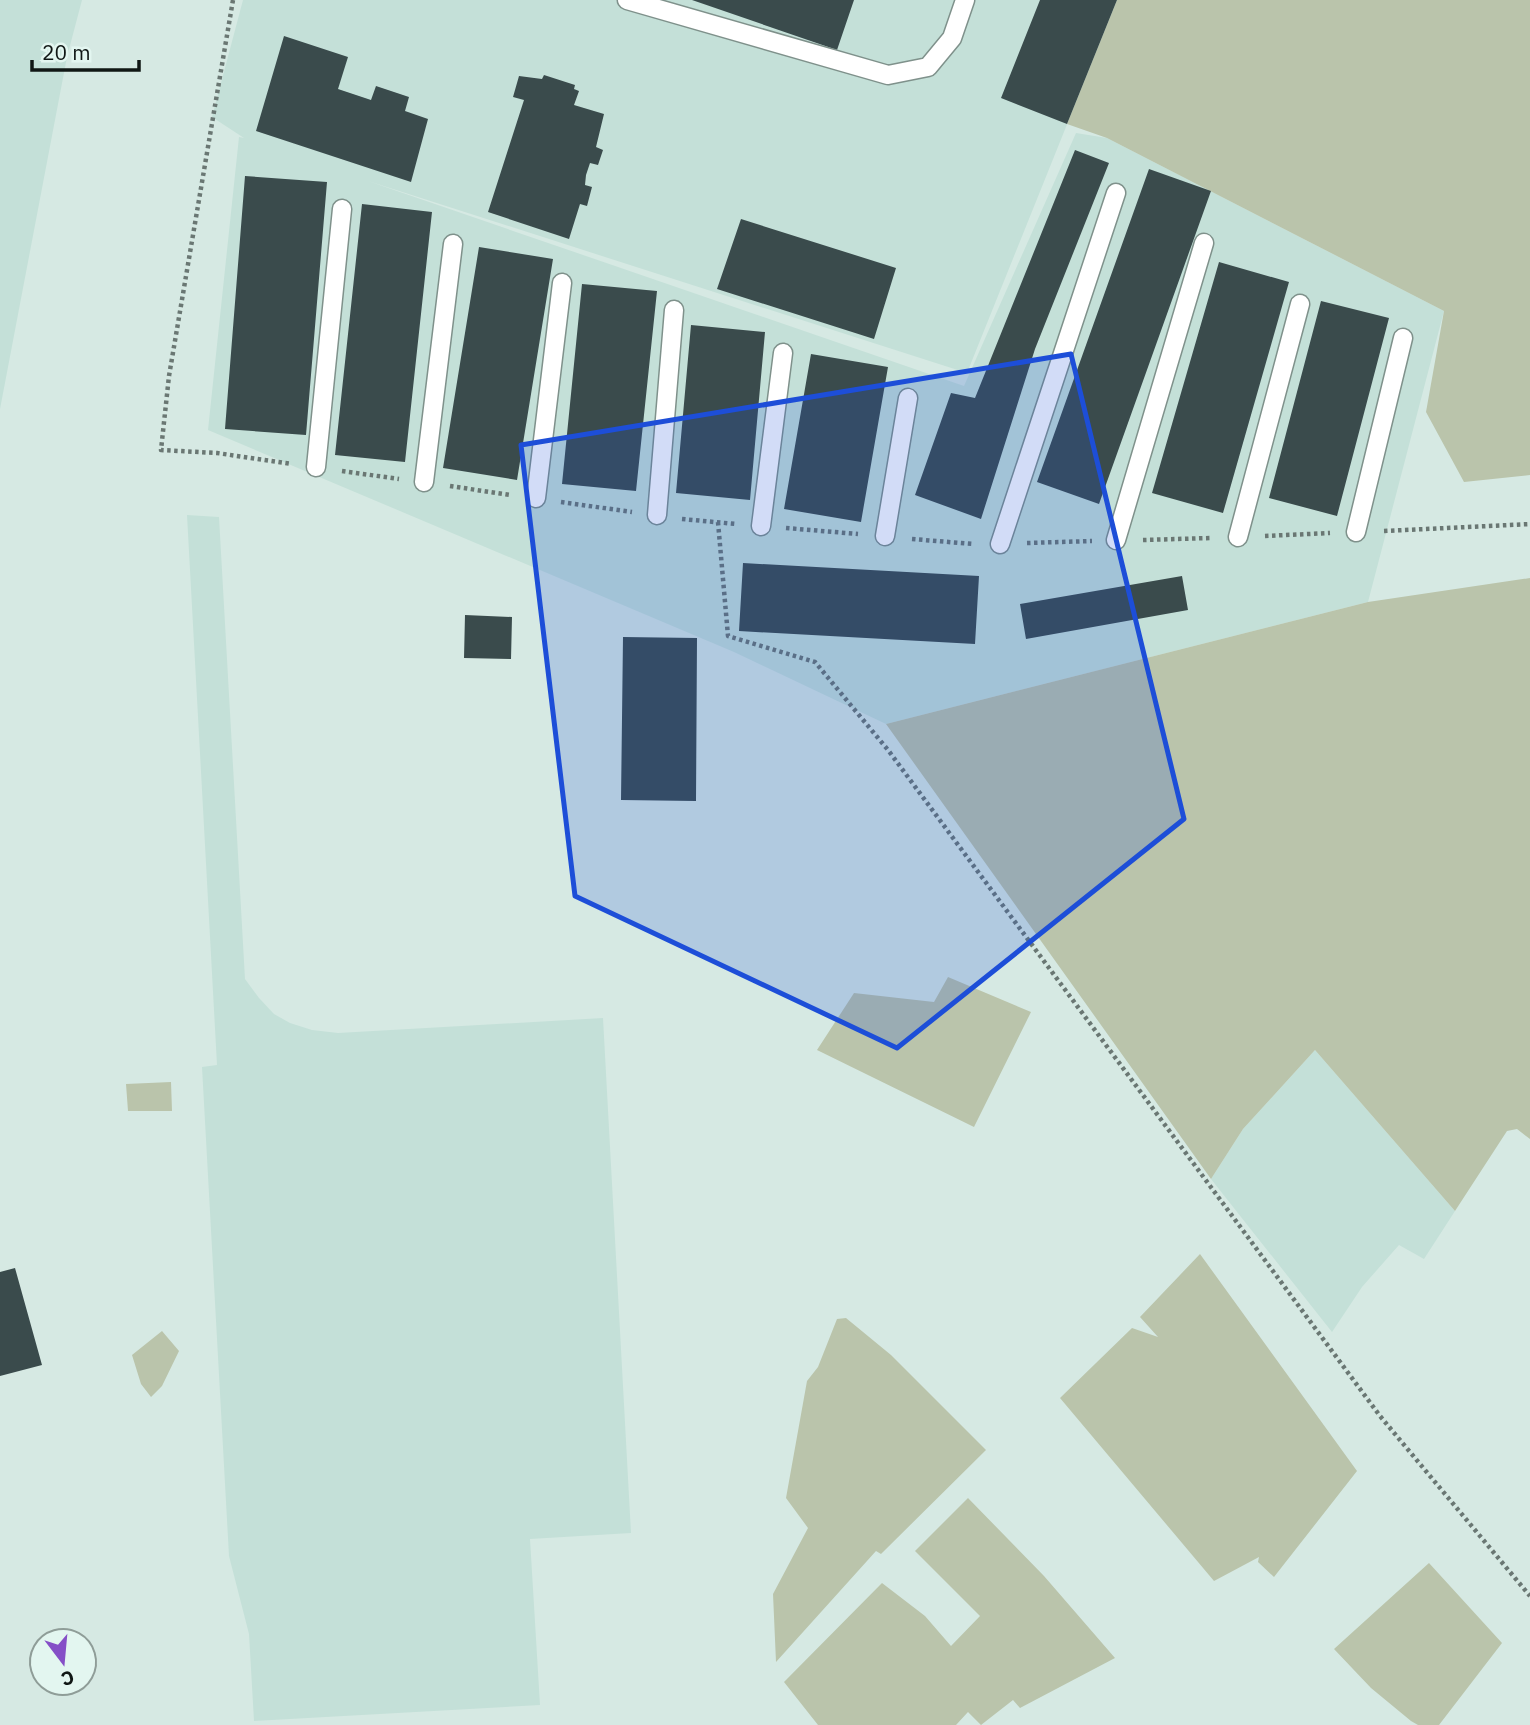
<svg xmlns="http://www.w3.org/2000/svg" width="1530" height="1725" viewBox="0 0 1530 1725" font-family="'IBM Plex Sans',sans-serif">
<rect width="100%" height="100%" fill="#d6e9e3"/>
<path fill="#c4e0d8" d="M0,0H82L67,57L0,409Z
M243,0H1117L967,373L368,181L964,386L1076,133L1107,138L1444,311L1368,602L886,724L734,652L208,430L239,137L244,138L212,117Z
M187,515L219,517L245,979L259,998L274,1014L290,1023L312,1030L338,1033L603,1018L631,1533L530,1539L540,1705L254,1721L249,1634L229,1556L202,1067L217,1065Z
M1315,1050L1455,1211L1424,1259L1399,1245L1362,1287L1332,1332L1211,1179L1243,1129Z"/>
<path fill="#bac4ab" d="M1117,0H1530V475L1464,482L1426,412L1444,311L1107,138L1067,124Z
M1530,578V1139L1517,1129L1507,1131L1455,1211L1315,1050L1243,1129L1211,1179L886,724L1368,602Z
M948,977L1031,1012L974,1127L817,1050L854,993L934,1002Z
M171,1082L172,1111H128L126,1084Z
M1200,1254L1357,1471L1274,1577L1258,1562L1259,1557L1214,1581L1060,1398L1132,1328L1158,1337L1140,1317Z
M846,1318L891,1355L986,1450L881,1554L876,1551L776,1662L773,1594L808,1528L786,1498L807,1381L818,1367L837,1319Z
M162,1331L179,1351L162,1386L151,1397L141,1384L132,1355Z
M968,1498L1044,1576L1115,1658L1020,1708L1013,1700L981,1725L968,1712L956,1725H818L784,1682L882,1583L925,1616L951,1646L980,1616L915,1551Z
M1429,1563L1502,1643L1439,1725H1418L1411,1721L1371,1688L1334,1649Z"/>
<path fill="#3a4b4c" d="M692,0H854L837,50Z
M1040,0H1117L1067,124L1001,98Z
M284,36L348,57L338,89L371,100L376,86L409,97L405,111L428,119L411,182L256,131Z
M544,75L575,85L574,89L579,91L574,105L604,114L596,147L603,150L598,165L590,163L586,175L585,185L592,187L587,206L580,204L569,239L488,212L524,100L513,97L519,76L542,79Z
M1075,150L1109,163L1035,349L981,519L915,495L951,393L975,398Z
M1149,169L1211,191L1099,504L1037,482Z
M245,176L327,182L306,435L225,429Z
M362,204L432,212L405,462L335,455Z
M741,219L896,268L874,339L717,289Z
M479,247L553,259L517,480L443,468Z
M1219,262L1289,282L1223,513L1152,493Z
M582,284L657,291L636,491L562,484Z
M1321,301L1389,318L1337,516L1269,498Z
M691,325L765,332L750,500L676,493Z
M811,354L888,367L861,522L784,509Z
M743,563L979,576L975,644L739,631Z
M1182,576L1188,610L1026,639L1020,604Z
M465,615L512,617L511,659L464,658Z
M623,637L697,638L696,801L621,800Z
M15,1268L42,1365L0,1376V1272Z"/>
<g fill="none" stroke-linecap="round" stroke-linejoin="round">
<defs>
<path id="lane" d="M627,0L888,75L928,67L952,38L965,0
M316,467L342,209
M424,482L453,244
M536,498L562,283
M657,515L674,310
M761,526L783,353
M1356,532L1403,338
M885,536L908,398
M1238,537L1300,304
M1116,540L1204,243
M1000,544L1116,193"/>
</defs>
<use href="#lane" stroke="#7f918b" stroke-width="21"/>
<path stroke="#6a7773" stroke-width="4.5" stroke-dasharray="3.5 3.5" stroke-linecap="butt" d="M233,0L169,376L161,450L217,453L292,464
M342,471L399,479
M450,486L510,495
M561,502L632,512
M682,519L736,524
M718,522L728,636L815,662L888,750L1380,1416L1530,1596
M786,528L858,534
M1384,531L1530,524
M1265,536L1330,533
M912,539L973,544
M1143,540L1211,538
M1027,543L1092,541"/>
<use href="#lane" stroke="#fff" stroke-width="18"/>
</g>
<path fill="#1d4ed8" fill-opacity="0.2" stroke="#1d4ed8" stroke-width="5" stroke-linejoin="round" d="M1071,354L1184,819L897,1048L575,896L521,445Z"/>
<g transform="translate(63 1662) rotate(164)"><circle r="33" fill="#e3f6f0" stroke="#8f9d98" stroke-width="2"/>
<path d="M0-5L12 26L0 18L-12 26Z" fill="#854fc7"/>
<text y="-10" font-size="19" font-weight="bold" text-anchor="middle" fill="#101715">С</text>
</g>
<path d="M32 60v10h107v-10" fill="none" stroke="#101715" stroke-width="3.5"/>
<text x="42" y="60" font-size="21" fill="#101715" stroke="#e3f6f0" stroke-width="5" paint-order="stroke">20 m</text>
</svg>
